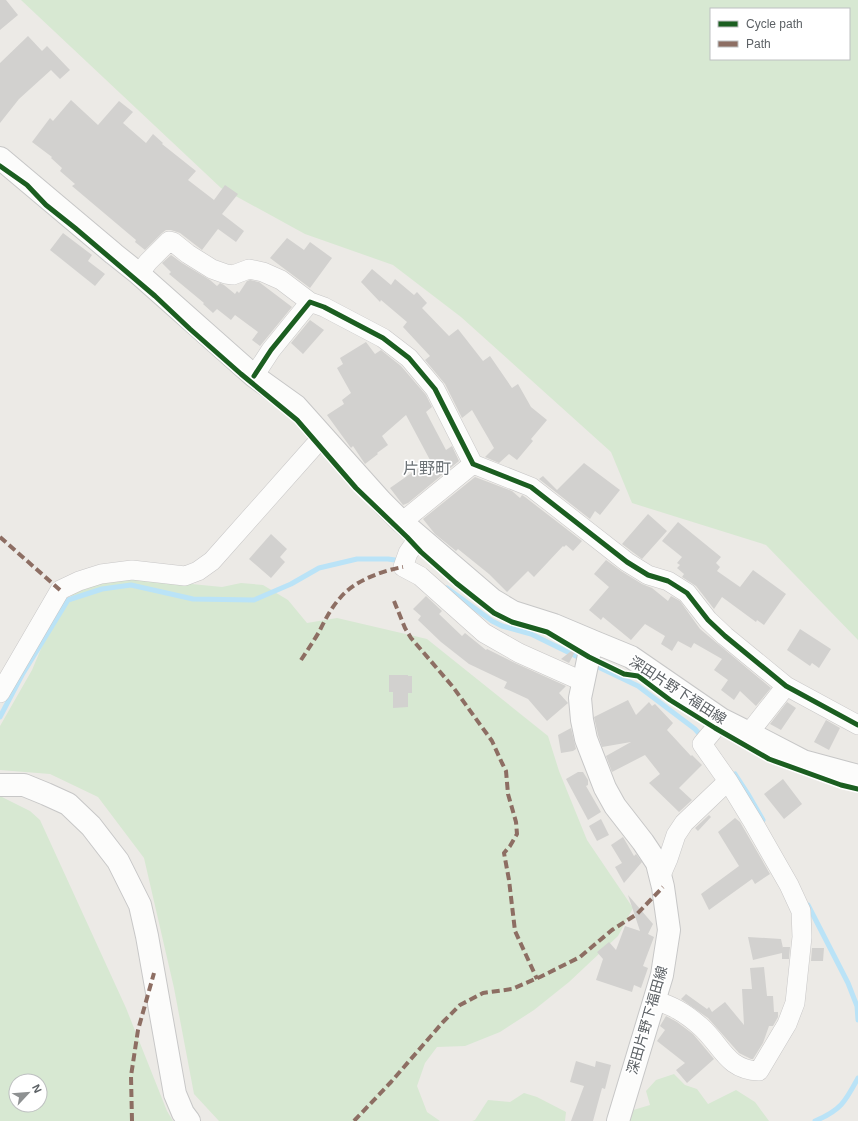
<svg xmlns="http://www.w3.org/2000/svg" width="858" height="1121" viewBox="0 0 858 1121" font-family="Helvetica,'Noto Sans JP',sans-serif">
<rect width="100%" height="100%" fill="#eceae6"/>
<path fill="#d7e8d2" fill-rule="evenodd" d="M21,0H858V640L766,545L632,503L611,452L461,317L393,265L305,234L221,188ZM711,9H849V59H711Z
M130,578L222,587L241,583L263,585L288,600L307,623L337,618L427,639L548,736L559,771L587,840L633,908L618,936L569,982L534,1010L500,1032L465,1046L437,1047L425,1063L417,1086L427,1112L440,1121H219L194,1094L174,988L144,858L98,797L50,774L0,770V726L32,670L57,611L73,594L101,582Z
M0,796L30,811L40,820L126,1008L167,1111L173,1121H0ZM16,1081H40V1105H16Z
M674,1074L685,1085L697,1089L708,1104L736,1090L755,1102L769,1121H627L630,1111L650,1105L646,1091L656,1080Z
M524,1093L537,1097L566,1112L565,1121H472L475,1120L488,1100L510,1102Z"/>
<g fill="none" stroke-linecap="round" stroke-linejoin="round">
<path stroke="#bae3f7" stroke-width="5" d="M447,588L492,621L502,626L531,634L584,660
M592,664L638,686L695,729L703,738
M0,717L22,675L68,600L102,589L131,585L193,599L254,600L291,584L319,568L357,559H388L402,561
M735,774L748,794L763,820
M808,905L848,983L857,1006L858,1020
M815,1121C841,1110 845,1102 858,1078"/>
</g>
<path fill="#d2d1cf" d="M0,0H6L18,15L0,30Z
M28,36L42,51L47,46L70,70L60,79L51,70L19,99L0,123V63Z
M71,100L98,125L119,101L133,112L123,123L146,143L153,134L163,143L162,144L196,171L188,180L214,200L225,185L238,194L222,214L244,231L236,242L218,229L202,250L180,233L171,230H166L162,233L145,250L135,242L136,240L72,186L75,184L60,171L62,168L51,158L52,157L32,142L50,118L53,121Z
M63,233L92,255L88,261L105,274L95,286L50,250Z
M287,238L304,250L310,242L332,258L310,288L270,258Z
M171,255L182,263L210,280L217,286L220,283L224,285L235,294L237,291L239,293L247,281L250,280L259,282L292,307L260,346L252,340L258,332L235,315L231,320L217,309L213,313L203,304L204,303L169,274L171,272L162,263Z
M372,269L391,285L395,279L414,295L417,292L427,303L422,308L449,336L458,329L483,361L490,356L512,388L518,384L531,407L547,420L531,439L533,441L517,460L509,454L499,463L485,457L494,448L472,410L462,418L445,384L425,360L430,356L403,327L407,322L381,300L380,302L361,282Z
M310,320L324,330L303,354L291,343Z
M366,342L375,354L381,350L401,366L426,395L432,407L426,412L446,450L452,446L459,461L408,503L403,505L390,488L430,460L406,415L382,436L388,445L377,453L378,454L365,464L353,446L351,448L327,415L344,404L342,400L351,393L337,368L343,364L340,358Z
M584,463L620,490L600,515L595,511L590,519L539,479L543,476L557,490Z
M475,477L512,491L520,498L522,495L525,497L582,541L573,551L566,545L564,547L563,546L534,577L528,571L507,592L489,574L458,549L456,551L435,534L423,519Z
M648,514L667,531L642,559L622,544Z
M678,522L721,557L716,563L720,567L717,571L740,587L753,570L786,594L764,625L757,620L756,622L722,597L714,609L696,586L682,577L684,574L677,568L680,565L677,563L682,557L662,541Z
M271,534L287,549L280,557L285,562L271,578L249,559Z
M606,560L621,571L642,584L652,588L668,601L671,596L680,601L700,629L771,688L756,706L740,691L734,700L721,690L728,680L714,670L722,659L694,643L691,648L678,641L672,651L661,644L665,636L645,624L631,640L603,617L601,620L589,610L609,587L594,574Z
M426,596L442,611L439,614L462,636L465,633L486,650L487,649L515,663L566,686L559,693L568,703L547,721L528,699L504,688L507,682L469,664L441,642L418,620L421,616L413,609Z
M800,629L831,649L819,668L812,663L810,666L787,650Z
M575,648H577L569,663L561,659Z
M389,675H408V676H412V693H408V707L393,708V692H389Z
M628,700L636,715L649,702L652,706L655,704L673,723L667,730L691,756L692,755L702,765L679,788L692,800L679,812L649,783L660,774L645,755L612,772L606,756L631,742L602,747L598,735L594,717Z
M787,702L796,708L781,730L770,724Z
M826,720L840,728L829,750L814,742Z
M571,728L576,749L573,751L561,753L558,735Z
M578,772H583L588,780V785L586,786L601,812L588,820L566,779Z
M783,779L802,804L784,819L764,794Z
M709,815L711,817L698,831L695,828Z
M735,818L740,822L770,874L755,884L752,879L709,910L701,894L739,866L718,832Z
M601,819L609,835L597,841L589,826Z
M623,837L634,856L636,854L642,862L624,883L615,867L622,863L611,845Z
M628,895L653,924L648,934L654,937L643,966L648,968L641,988L634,985L632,992L596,980L603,959L597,952L609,942L616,950L625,926L640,931Z
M748,937L781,939L783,948V947H790L789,959H782V953L753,960Z
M812,948H824L823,961H811Z
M764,967L767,996H773L774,1012H778V1017L773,1026H769L763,1043L753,1059H751L739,1053L708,1018L681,999L686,994L707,1009L709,1007L712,1012L725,1002L744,1025L742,989H752L750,968Z
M666,1016L677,1022L693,1034L714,1059L687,1083L676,1070L685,1063L657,1041L665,1030L660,1026Z
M576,1061L595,1067L596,1061L611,1065L605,1089L602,1088L593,1121H571L584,1086L570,1082Z"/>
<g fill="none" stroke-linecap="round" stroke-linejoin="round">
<defs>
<path id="street" d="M139,274L148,262L169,241L173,242L188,254L212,269L226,274L233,275L249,269L263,272L281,280L310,302
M254,376L271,350L310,302L324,307L383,338L409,358L435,389L473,464L531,487L627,562L648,575L668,581L687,593L708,620L725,636L786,686L858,725
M402,522L473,464
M419,537L408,553L403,567L420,576L484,633L519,653L584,682
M0,693L60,590L79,581L101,574L132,570L185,576L198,571L212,561L323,436
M749,733L786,686
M661,875L668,859L676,835L684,823L728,781
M654,1000C673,1006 684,1012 700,1026C722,1045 726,1070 759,1071L787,1024L795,1003L802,937L801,911L789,885L753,822L728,781L702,744L712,732L721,719"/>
<path id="secondary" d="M0,158L114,254L139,274L254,376L296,406L381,501L402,522L493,600L513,612L554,625L592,641
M0,785H24L46,794L68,804L91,826L118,861L140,905L147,936L175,1094L183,1113L189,1121
M618,1121L662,975L669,930L663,887L657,863L643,842L615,806L605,788L586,739L582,720L580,698L592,641L631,657L721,719L749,733L803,761L858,776"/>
</defs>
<use href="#street" stroke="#c8c7c7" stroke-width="20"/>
<use href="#secondary" stroke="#c7c7c7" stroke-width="24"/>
<use href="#street" stroke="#fcfcfb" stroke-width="19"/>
<use href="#secondary" stroke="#fcfcfb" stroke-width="22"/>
<path stroke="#8d6e63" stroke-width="4" stroke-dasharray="8 4" stroke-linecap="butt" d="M0,537L60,590
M394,601L405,628L411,638L453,687L492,741L502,763L506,771L508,794L516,822L517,834L510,846L504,853L509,880L515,931L537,979
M301,660C307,651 313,642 319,632C325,620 331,608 340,598C354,581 381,571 403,567
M132,1121L131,1076L138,1030L154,973
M354,1121L391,1082L443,1022L460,1005L483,993L512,989L540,977L580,957L612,930L637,914L663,887"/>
<defs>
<path id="cycleway" d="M0,166L27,185L46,205L75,228L155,296L190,329L241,374L297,420L356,488L407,537L421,552L456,583L494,613L512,622L547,632L589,657L624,674L638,676L670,700L715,728L769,759L841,785L858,789
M254,376L271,350L310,302L324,307L383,338L409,358L435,389L473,464L531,487L627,562L648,575L668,581L687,593L708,620L725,636L786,686L858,725"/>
</defs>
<use href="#cycleway" stroke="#fff" stroke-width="8"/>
<use href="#cycleway" stroke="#1b5e20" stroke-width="5"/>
</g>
<g text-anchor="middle" stroke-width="3.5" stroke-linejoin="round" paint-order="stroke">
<g font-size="14" fill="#5c6165" stroke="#fff">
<text transform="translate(678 690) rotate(33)" y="5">深田片野下福田線</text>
<text transform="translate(647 1020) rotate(-74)" y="5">深田片野下福田線</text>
</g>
<g font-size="16" fill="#6d7377" stroke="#fff">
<text x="427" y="474">片野町</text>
</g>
</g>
<rect x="710" y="8" width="140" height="52" fill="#ffffff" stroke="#bec0c1"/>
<rect x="718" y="21" width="20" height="6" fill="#1b5e20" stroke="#bec0c1"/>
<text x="746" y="28" font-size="12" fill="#5c6165">Cycle path</text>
<rect x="718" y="41" width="20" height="6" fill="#8d6e63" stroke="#bec0c1"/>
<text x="746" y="48" font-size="12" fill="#5c6165">Path</text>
<g transform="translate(28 1093) rotate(64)"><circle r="19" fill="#ffffff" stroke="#bec0c1"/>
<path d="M0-3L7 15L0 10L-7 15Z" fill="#8e9192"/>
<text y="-6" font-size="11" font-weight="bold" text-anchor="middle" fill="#5c6165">N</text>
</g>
</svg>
